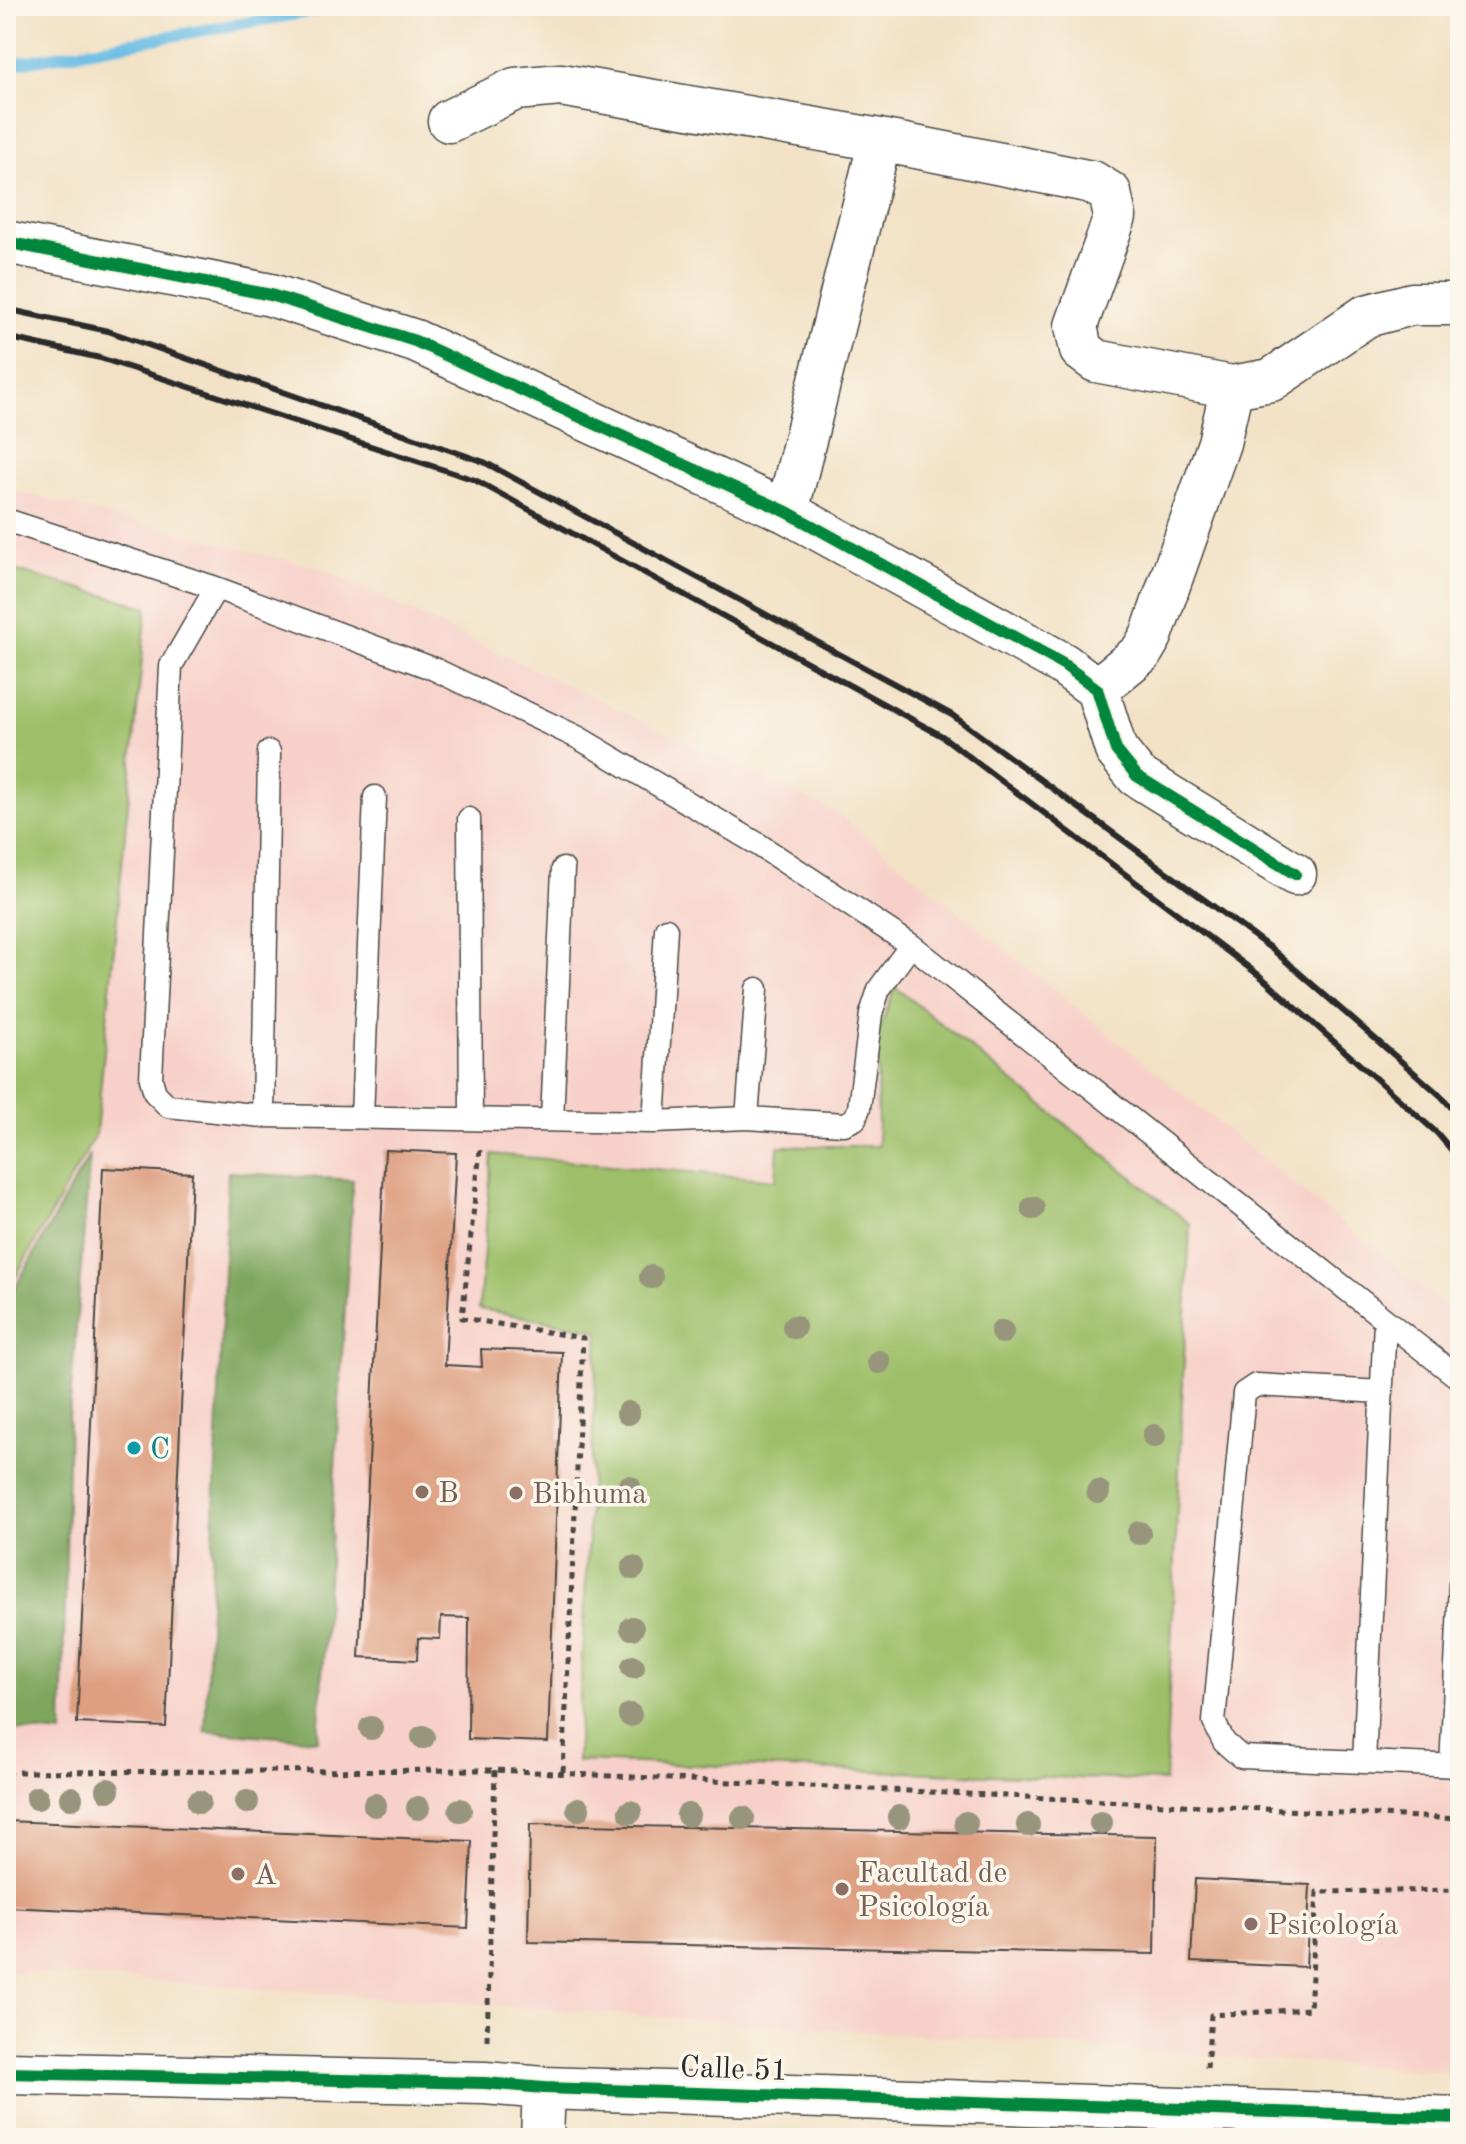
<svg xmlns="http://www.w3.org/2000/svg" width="1466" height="2144" viewBox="0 0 1466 2144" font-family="'Old Standard TT',serif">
<rect width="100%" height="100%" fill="#fbf7ec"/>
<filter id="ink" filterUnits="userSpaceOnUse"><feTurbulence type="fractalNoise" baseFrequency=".0125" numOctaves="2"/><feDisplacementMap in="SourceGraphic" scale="16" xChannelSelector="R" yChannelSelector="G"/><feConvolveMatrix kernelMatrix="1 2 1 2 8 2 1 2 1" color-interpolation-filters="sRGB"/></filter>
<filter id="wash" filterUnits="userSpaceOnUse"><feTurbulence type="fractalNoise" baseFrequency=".006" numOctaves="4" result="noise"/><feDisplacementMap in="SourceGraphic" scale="32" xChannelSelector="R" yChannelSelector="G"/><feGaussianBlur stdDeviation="1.8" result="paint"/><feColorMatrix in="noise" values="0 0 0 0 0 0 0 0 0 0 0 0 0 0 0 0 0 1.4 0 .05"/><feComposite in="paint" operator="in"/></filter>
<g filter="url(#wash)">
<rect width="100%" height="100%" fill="#f2e1c5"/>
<path fill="#f7d1c9" d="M6,489L322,569L838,814L1460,1319V2073L6,1971Z"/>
<path fill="#9dbf69" stroke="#64754a" stroke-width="2" d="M6,568L147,607L96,1134L6,1294Z
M895,987L1190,1224L1165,1781L577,1761L598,1330L479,1309L492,1154L776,1180L778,1146H878L877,1036Z"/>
<path fill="#7ea65d" stroke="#546844" stroke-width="2" d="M90,1154L69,1417L62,1734L6,1729V1304Z
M228,1172L353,1180L318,1740L205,1731Z"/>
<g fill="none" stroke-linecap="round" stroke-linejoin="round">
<path stroke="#68bce4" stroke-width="12" d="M6,65L342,6"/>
</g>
<g id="blocks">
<path fill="#de9f80" d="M385,1150L456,1153L445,1365L482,1367L481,1349L562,1352L548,1742L468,1739L469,1618L441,1617L440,1639L418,1638L417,1660L359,1657Z
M103,1168L192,1173L166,1727L77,1723Z
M6,1821L472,1841L468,1928L6,1907Z
M530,1824L1157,1836L1155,1954L528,1942Z
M1195,1879L1310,1885L1306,1967L1191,1962Z"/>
</g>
</g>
<g filter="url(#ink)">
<use href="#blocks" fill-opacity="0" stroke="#494642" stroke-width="2"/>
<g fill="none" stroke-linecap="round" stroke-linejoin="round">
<defs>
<path id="lane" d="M6,520L216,588L434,669L579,738L756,843L911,945L1460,1379
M216,588L171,666L151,1079L155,1093L168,1106L263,1116L654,1122L747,1118L844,1124L855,1119L859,1108L871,1014L879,989L911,945
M469,819L471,1119
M263,1116L269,752
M362,1117L375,797
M747,1118L757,989
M552,1120L563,869
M654,1122L666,929
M1382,1392L1256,1385L1244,1393L1214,1722L1224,1742L1241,1757L1364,1762L1385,1321
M1364,1762L1460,1766
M1451,1766L1460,1585"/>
<path id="street" d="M449,121L515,89L561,85L880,140L1092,182L1110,193L1115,217L1076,326L1081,350L1096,361L1232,387L1271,380L1366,316L1412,304H1460
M6,242L271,295L415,341L787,512L1063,664L1097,689L1116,750L1137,776L1295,874
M787,512L880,140
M1097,689L1141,653L1151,636L1219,443L1232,387
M6,2073L485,2083L544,2088L1460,2118
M542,2138L544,2088"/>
</defs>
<use href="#lane" stroke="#494642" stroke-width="25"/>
<use href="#street" stroke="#494642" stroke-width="45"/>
<path stroke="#494642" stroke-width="5" stroke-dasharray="6 6" stroke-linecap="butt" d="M480,1150L462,1318L583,1338L563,1772
M6,1772L495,1770L1460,1819
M487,2040L495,1770
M1207,2068L1211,2015L1310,2009L1317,1892L1460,1890"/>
<use href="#lane" stroke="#fff" stroke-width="22"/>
<use href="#street" stroke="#fff" stroke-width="42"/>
<path stroke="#2b2b2b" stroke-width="6" d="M6,309L108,331L484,462L952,715L1273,950L1441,1096L1460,1117
M6,337L100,358L475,480L942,736L1260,976L1437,1133L1460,1160"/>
<defs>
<path id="cycleway" d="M6,242L271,295L415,341L787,512L1063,664L1097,689L1116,750L1137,776L1295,874
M6,2073L485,2083L544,2088L1460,2118"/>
</defs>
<use href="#cycleway" stroke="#fbf7ec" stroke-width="17"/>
<use href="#cycleway" stroke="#00873e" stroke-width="12"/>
</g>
<g fill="#97957b">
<circle cx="1033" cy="1208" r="12"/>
<circle cx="651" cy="1277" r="12"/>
<circle cx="794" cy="1327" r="12"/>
<circle cx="1002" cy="1332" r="12"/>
<circle cx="879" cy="1362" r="12"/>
<circle cx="628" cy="1413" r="12"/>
<circle cx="1154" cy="1436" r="12"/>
<circle cx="629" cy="1487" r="12"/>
<circle cx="1098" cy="1492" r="12"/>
<circle cx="1139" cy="1533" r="12"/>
<circle cx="633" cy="1568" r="12"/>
<circle cx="632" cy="1628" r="12"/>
<circle cx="633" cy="1667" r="12"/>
<circle cx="630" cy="1715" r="12"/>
<circle cx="371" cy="1728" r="12"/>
<circle cx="423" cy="1737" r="12"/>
<circle cx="108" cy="1790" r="12"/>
<circle cx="37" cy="1798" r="12"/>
<circle cx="71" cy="1798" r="12"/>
<circle cx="199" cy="1802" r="12"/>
<circle cx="247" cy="1802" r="12"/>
<circle cx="375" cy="1805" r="12"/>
<circle cx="418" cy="1808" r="12"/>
<circle cx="578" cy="1809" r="12"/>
<circle cx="460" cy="1810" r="12"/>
<circle cx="630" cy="1812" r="12"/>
<circle cx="688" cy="1815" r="12"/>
<circle cx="899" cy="1817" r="12"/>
<circle cx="743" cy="1818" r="12"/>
<circle cx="966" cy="1823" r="12"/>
<circle cx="1101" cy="1823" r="12"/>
<circle cx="1028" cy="1825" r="12"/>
</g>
</g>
<circle fill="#0f9aa8" stroke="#fbf7ec" stroke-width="3" cx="134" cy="1448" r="8"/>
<g fill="#8d6e63" stroke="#fbf7ec" stroke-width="3">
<circle cx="422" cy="1492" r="8"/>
<circle cx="516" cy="1493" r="8"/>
<circle cx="238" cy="1874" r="8"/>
<circle cx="842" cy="1889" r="8"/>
<circle cx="1251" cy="1924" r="8"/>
</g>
<g text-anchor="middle" stroke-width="7" stroke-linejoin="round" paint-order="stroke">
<g font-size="30" fill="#0d838f" stroke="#fbf7ec" text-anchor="start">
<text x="150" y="1458">C</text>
</g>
<g font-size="30" fill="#785e54" stroke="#fbf7ec" text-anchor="start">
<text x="438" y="1502">B</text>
<text x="532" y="1503">Bibhuma</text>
<text x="858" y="1882">Facultad de<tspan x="858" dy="34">Psicología</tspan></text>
<text x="254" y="1884">A</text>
<text x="1267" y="1934">Psicología</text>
</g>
<g font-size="30" fill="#2b2b2b" stroke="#fbf7ec">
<text transform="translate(734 2068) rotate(2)" y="10">Calle 51</text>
</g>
</g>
<rect width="1466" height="2144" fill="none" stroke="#fbf7ec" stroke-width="32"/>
</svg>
